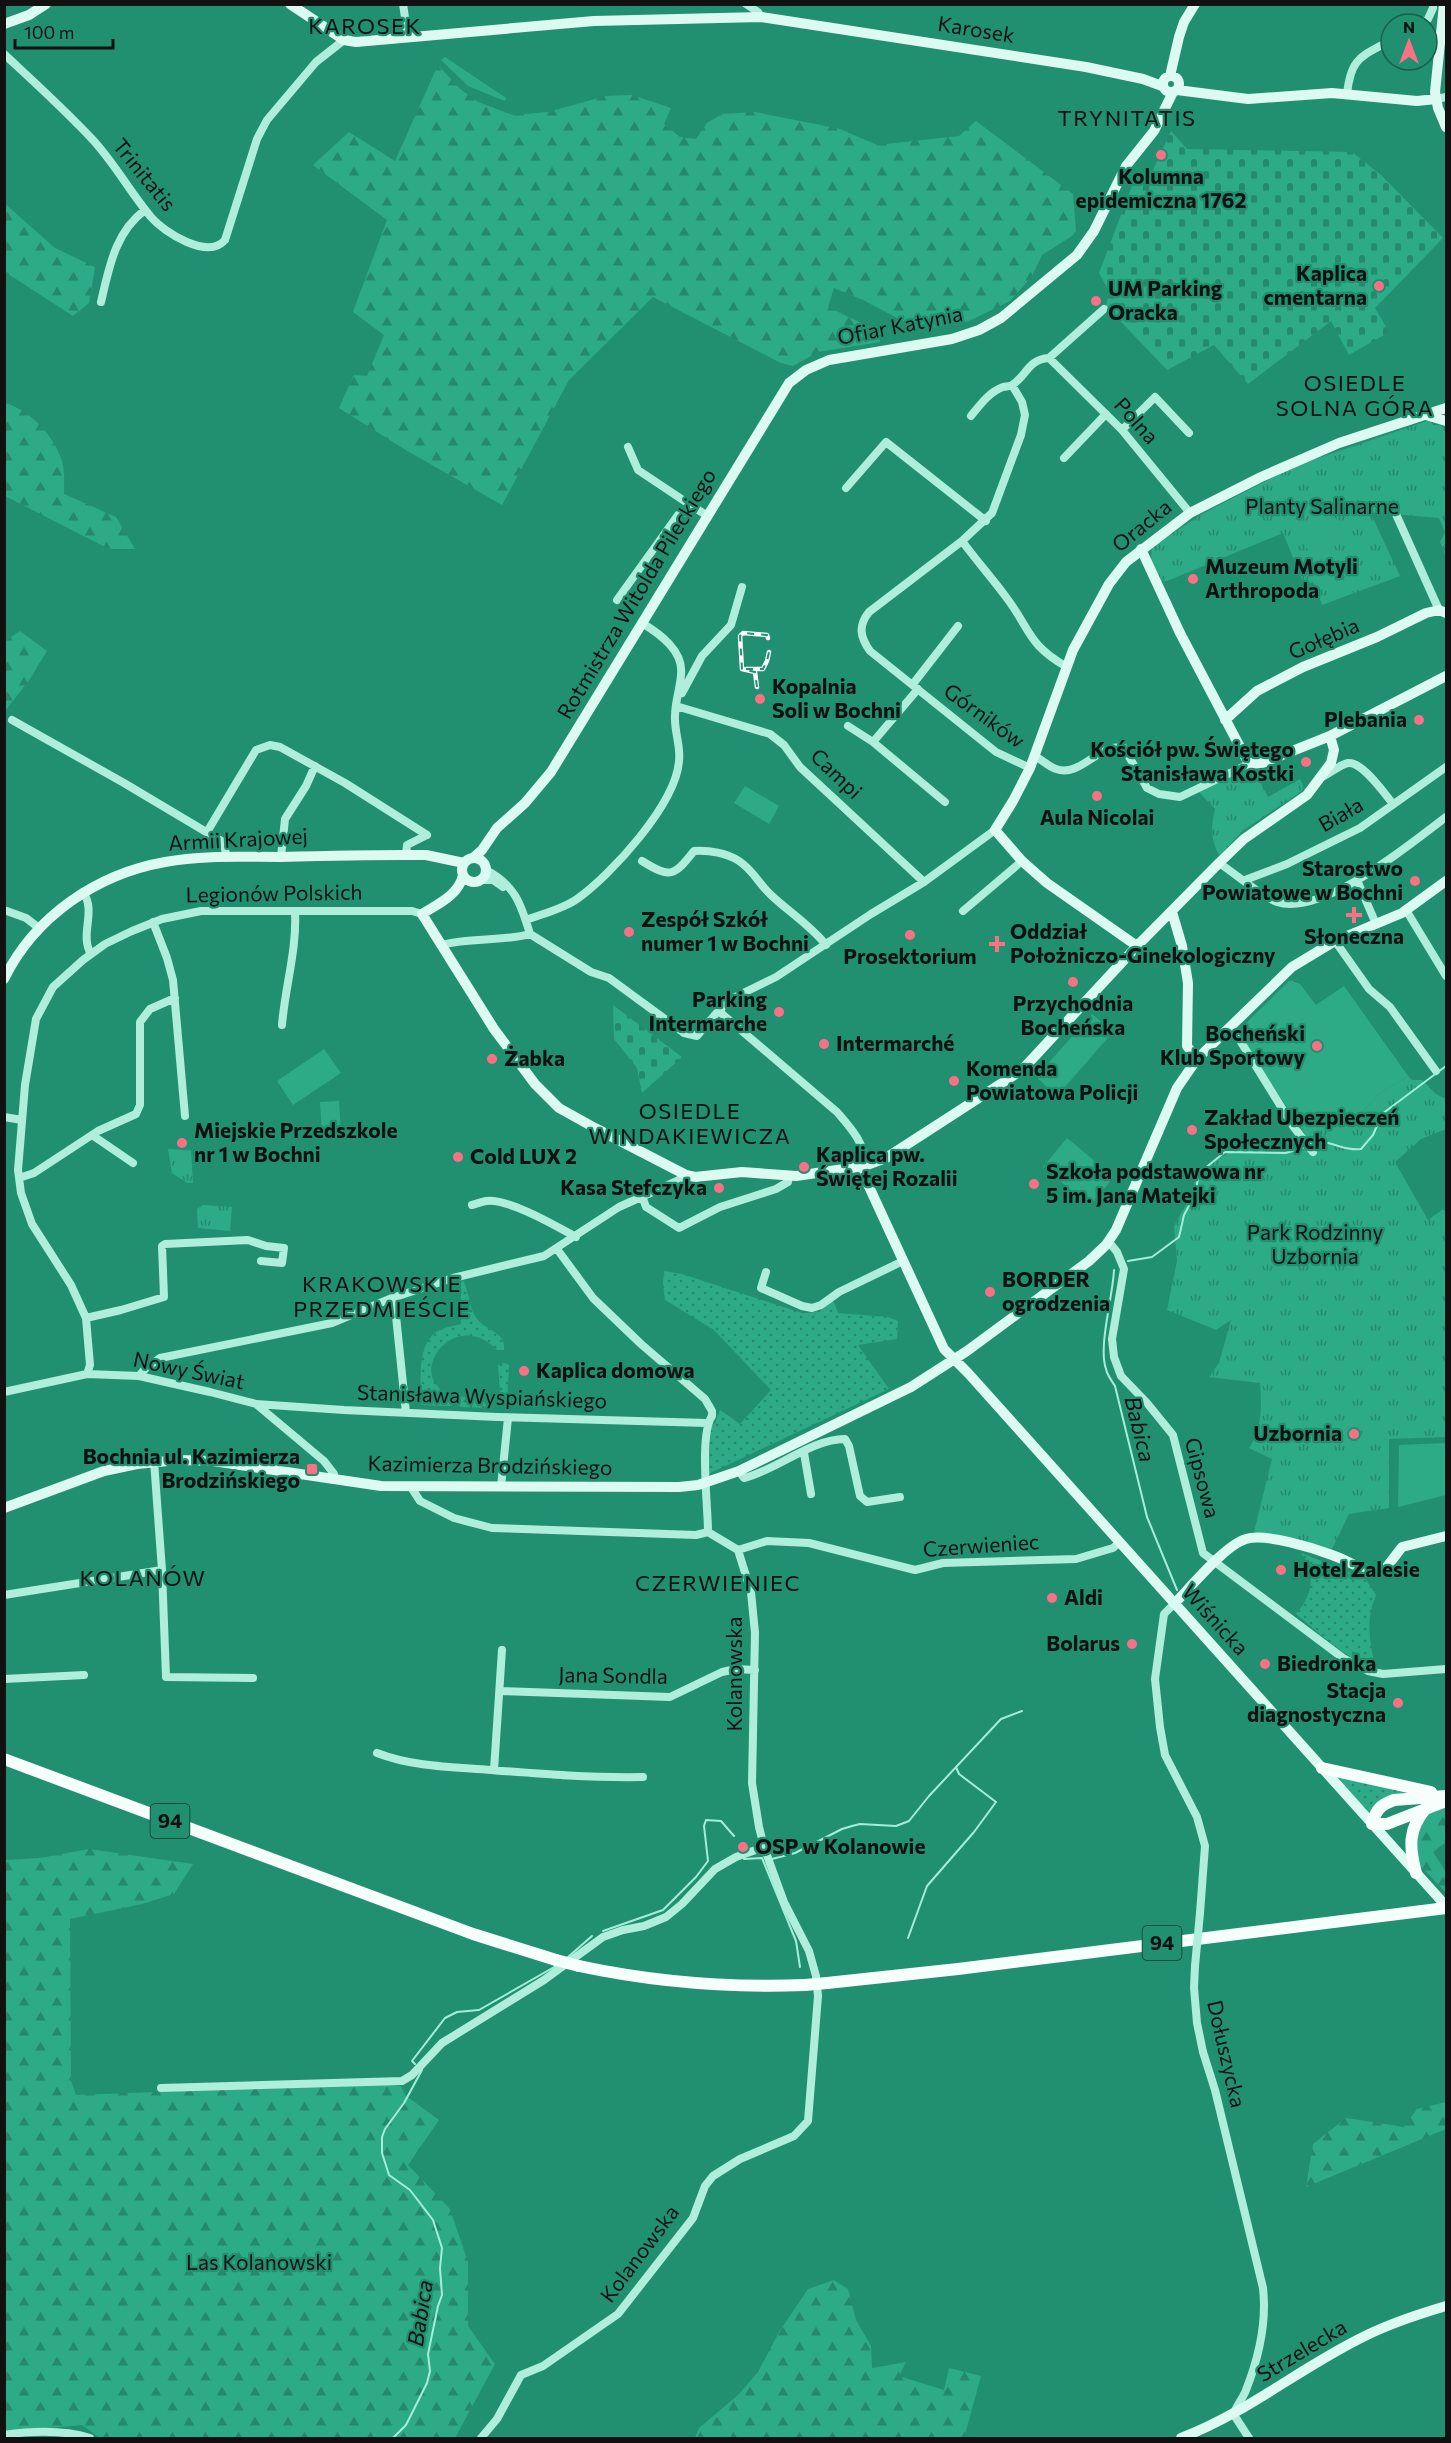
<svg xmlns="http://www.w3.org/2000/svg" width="1451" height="2443" viewBox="0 0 1451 2443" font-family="Commissioner,sans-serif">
<defs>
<pattern id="grass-dots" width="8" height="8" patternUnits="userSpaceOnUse" patternTransform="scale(1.5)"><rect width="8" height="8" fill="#2dab86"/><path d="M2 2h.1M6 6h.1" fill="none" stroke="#258a6c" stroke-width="1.8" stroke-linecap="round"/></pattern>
<pattern id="forest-firs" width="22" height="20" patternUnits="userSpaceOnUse" patternTransform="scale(1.5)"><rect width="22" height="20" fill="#2dab86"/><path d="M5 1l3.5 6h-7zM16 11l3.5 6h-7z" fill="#258a6c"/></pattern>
<pattern id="cemetery-stones" width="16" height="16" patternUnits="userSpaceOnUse" patternTransform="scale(1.5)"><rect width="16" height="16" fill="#2dab86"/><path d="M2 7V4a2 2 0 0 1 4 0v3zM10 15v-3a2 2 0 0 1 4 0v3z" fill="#258a6c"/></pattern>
<pattern id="park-tufts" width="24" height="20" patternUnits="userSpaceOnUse" patternTransform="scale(1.5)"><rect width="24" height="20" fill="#2dab86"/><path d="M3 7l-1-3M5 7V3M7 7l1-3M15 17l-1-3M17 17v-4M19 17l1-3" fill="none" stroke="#258a6c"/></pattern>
</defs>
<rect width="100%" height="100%" fill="#209071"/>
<path fill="url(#grass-dots)" d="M664,1271L682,1274L802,1313C816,1313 823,1311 833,1300L838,1313L888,1317L898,1321L897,1339L858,1345L889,1389L708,1474L711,1426L715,1423L720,1410L740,1424L771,1390L714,1330L665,1300L663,1285Z
M463,1280C470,1293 468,1308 478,1320C487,1331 506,1332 504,1350H497C446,1298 387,1404 481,1397L488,1408L461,1407L456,1404L450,1406L421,1405C421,1384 416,1343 438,1331C445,1327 453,1326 461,1324V1283Z
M504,1363L509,1365L507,1404L501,1406L498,1365Z
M1301,1553L1365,1578L1376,1595C1366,1618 1369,1641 1375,1665C1350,1664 1316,1630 1296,1614C1312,1596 1317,1574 1301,1553Z
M1336,1777L1424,1794L1370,1815Z"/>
<path fill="url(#forest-firs)" d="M438,65L459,88L478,102L513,115L548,112L606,96L632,95L671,108L664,124L680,137L696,139L707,123L722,114L755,112L840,129L877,145L959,136L976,121L1073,194L1076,231L1072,236L1042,255L1032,276L1010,301L969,321L920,330L863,300L834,288L828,307L880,332V342L818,352L793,366L781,363L653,297L569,380L502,505L404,449L339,408L354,375L367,376L384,335L353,312L387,220L313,165L349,132L395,161Z
M4,203L55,248L95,267L89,303L73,316L5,272Z
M4,403C30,409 54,436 62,461C65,471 64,484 64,494L116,517L135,549H109L5,496Z
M20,631L47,651L30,679L5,711V641Z
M1446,1806V1842L1433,1852L1446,1872V1893L1417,1862L1414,1846L1425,1815Z
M89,1849L193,1864L174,1894L142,1904L70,1919L71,2081L76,2095L372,2084L401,2086L405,2095L439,2120L408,2165L450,2209L468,2262V2326L495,2364L455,2438H100L82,2425L5,2432V1860L40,1858Z
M1446,2102V2129L1306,2187L1313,2144L1346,2118L1404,2127L1417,2109Z
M834,2280L848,2289L856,2320L871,2346L872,2368L906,2362L899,2376L944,2390L949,2368L981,2376L964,2438H695L699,2428L738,2395L758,2372L779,2332L808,2289Z"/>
<path fill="url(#cemetery-stones)" d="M1171,131L1187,149L1352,152L1381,175L1443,238L1375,308L1389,332L1349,355L1331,321L1248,384L1214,345L1167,370L1106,306L1109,291L1099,273L1132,186L1140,185L1153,170Z
M613,1005L682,1057L642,1093L637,1068L614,1039Z"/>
<path fill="url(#park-tufts)" d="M445,57L506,98L505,101L468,86L441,60Z
M1430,420L1433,425H1439L1446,429V557L1440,542L1445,532L1439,518L1370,512L1400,576L1322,605L1313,582L1304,584L1283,533L1167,581H1161L1151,559L1152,547L1204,513L1295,466Z
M1246,767L1254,770L1268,797L1300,779L1305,789L1242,831L1220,856C1210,841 1211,825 1215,809L1198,791Z
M1408,1076L1412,1080H1422L1436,1094L1446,1099V1129L1421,1139L1395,1162L1428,1220L1446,1207V1437L1389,1439V1508L1349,1514L1331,1551L1254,1532L1272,1459L1249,1448C1262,1429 1262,1406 1260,1383L1209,1377L1219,1363L1231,1320L1216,1330L1167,1310L1177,1261L1174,1226L1190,1198L1198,1171L1240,1146L1343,1126L1355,1120L1379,1094Z
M168,1149L191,1150L193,1183H187L172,1173Z
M203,1205L232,1207L230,1231L198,1228L197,1209Z"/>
<path fill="#2dab86" d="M1336,518L1344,535L1308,551L1301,533Z
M745,786L779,806L769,824L734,803Z
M1290,980L1300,984L1316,1005L1344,986L1408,1076L1379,1094L1355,1120L1343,1126L1305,1134L1237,1032Z
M1092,1014L1113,1032L1057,1096L1036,1077Z
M324,1049L341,1073L293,1105L277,1081Z
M339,1101L341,1133L322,1134L320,1102Z
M1067,1138L1114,1177L1090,1206L1043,1167Z
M1446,1443V1495L1398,1507L1399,1445Z"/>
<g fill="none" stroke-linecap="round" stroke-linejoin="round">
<path stroke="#a4eed8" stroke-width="2" d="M1310,1145C1331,1137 1341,1152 1361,1149L1373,1135L1382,1114L1446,1066
M1128,1261L1152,1257L1179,1237L1184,1215L1195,1195L1199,1173L1225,1152L1286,1153L1305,1147
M1114,1270C1113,1296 1098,1347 1106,1369C1107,1375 1112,1381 1115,1386L1147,1517L1177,1590
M744,1859L762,1858L796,1941L800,1967
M772,1859L795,1853L842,1829L852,1826L860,1824L896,1826L909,1821L929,1796L1001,1719L1022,1711
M603,1931L663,1910L696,1877L708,1861L704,1826L706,1820L721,1821L734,1836
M908,1938L927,1886L974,1832L996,1802L959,1774L956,1767
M568,1957L592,1936
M415,2064L412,2061L445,2018L457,2012L479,2010L556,1966
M393,2438L406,2425L427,2383L430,2371L428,2354L438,2306L442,2295L440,2268L442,2248L433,2220L410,2190L389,2175L382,2153V2137L385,2129L404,2103L422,2070"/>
<path stroke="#b0eddb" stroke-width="8" d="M403,4L408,38
M746,4L758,12L761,17
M1419,24L1428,19L1433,8
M4,54C34,82 65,110 93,140C115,164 130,192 151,217C165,233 208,260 225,240L257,139L267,120L316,62L344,40
M1347,94C1351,57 1361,57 1391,40
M1436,99L1446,97
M101,302C109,268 115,232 145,210
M1049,358L1122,430L1190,513
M1012,385L1022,402L1025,415L1021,435L992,513L962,541L869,612C858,626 860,637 870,651L996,752L1030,768
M971,416C980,405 989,392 1003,387C1006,386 1009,387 1012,385C1026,377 1028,359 1049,358L1104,309
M1122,430L1155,397L1189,433
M628,447L638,470L695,508
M1064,458L1106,414
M846,488L886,442L986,521
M1395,512L1439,610
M962,541C976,560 992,578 1006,597C1031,630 1027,644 1067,667
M617,600L678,515L695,508L708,516
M913,684L958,626
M918,689L873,742L945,802
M682,693L702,656L731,625L742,587
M676,706L770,734L784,745L800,767L924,882
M12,720L124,783L223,842L227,857
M848,726L873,742
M1035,756C1042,760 1049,767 1056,769C1081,778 1099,742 1124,748L1147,788L1159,794L1180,797L1249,764
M1322,777C1331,773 1339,765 1348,763C1362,761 1385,794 1393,804
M207,832L256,750L270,745L280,747L345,783L427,835
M406,855L407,845L427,835
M281,857L285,819L306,786L315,766
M642,861C671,879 674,876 694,851C709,850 727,853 739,861C753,870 759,884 771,895C789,912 810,925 826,945
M1219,863C1233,872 1262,897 1277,902C1323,917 1410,844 1446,817
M486,870C515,885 521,904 530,934L591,972L609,978L684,1033L697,1036L720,1009
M481,880H493L503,887
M1245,880L1287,864L1360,828L1446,767
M1357,880L1376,924
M83,892C97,912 79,934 91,954
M4,910L26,918L39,928
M1406,910L1446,976
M963,911L1022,861
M526,920C542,914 563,909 577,899C611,875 676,804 679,761C681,746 674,731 675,716C675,702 680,689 681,675C684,651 660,634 642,623
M153,922L167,958L173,980L185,1116
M1335,941L1369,989L1390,1007L1436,1071
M442,945C470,937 501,942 530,934
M282,1025C285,987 297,950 295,912
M1231,1026L1293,1126L1313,1152
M4,1117L22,1120
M92,1135L133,1163
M864,1166C867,1145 850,1127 837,1112L722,1014L720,1009L731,999L776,977L871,914L924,882L995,830
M19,1178L34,1173L98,1131L136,1114L140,1105V1022L150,1009L175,998
M642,1196L646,1207L679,1228L720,1207L776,1189L788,1182L789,1176
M472,1205C476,1204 481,1202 486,1201C508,1198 556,1226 576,1237
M1109,1242L1117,1252L1124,1269L1112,1339L1114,1357L1121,1376L1147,1403L1173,1435L1203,1553L1343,1658L1368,1671L1383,1674L1446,1669
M557,1249L593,1298L641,1344L705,1399L712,1411V1416C699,1435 708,1506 708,1532
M766,1272L761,1288L802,1306L812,1308L821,1305L839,1292L903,1261
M392,1298L396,1316L406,1413
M86,1318L121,1310L164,1297L162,1246L165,1244L248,1240L266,1246L284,1248L282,1263L261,1261
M87,1374L90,1365L86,1318L71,1285L32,1224L21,1193L18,1170L25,1085L36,1019L53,987L83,960L105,944L132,931L162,919L201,911H412L422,914
M139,1376L146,1368L160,1358L332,1323L392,1298L453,1278L544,1256L619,1207L677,1181L686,1175
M4,1392L87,1374L139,1376L210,1392L256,1404L324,1461L334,1474V1480
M256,1404L344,1410L497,1417L707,1423
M804,1453L811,1494
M154,1461L162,1570L166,1677L253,1678
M739,1471L744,1478C777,1470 811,1439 845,1439L849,1446L860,1496L867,1502L900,1497
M411,1487L420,1501L454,1518L492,1528L696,1535L708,1532
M501,1487L508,1418
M738,1550L767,1541L809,1543L915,1570L943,1563L1076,1559L1113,1548L1119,1543
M4,1595L162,1570
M1174,1604L1164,1614L1155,1679L1160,1727L1165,1755L1197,1817L1205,1846L1200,1913
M4,1679L84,1675
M501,1691L670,1697L722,1672L736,1669L755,1670
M377,1753C413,1767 453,1767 491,1770C542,1774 592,1778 643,1777
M494,1770L502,1650
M1195,1966L1194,1988L1197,2023L1203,2052L1215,2090L1263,2288C1267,2323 1259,2357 1246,2390C1243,2399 1235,2406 1234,2415L1249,2438
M161,2088L402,2081L412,2075L442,2043L544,1980L603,1937L623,1930L644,1926L666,1917L682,1904L715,1869L736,1857L764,1847
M4,2435C31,2431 64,2430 90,2438
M481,2438L497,2419L521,2375L543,2366L618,2314L693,2218L705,2186L713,2176L740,2159L794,2136L808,2121L818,1996L816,1976L809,1951L784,1902L764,1847L759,1827L752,1783L755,1633L751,1592L738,1550L708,1532"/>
<path stroke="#ddfaf2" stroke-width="10" d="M290,4L344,40L356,42L594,21L761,17L1086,67L1143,79L1162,86
M1444,4L1435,92L1438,108L1446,127
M4,24L29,15L46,4
M1163 84a8 8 0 1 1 16 0a8 8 0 1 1-16 0Z
M1170,76L1179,37L1184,22L1195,4
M1177,90L1248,99L1332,93L1417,101L1436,99
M1426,415L1446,421
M1141,549L1180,633L1249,764L1262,763L1330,736L1446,676
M1225,720L1257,691L1303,667L1377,637L1426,613L1439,610L1446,613
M473,858L482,850L497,828L525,803L551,772L789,383L806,370L829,360L952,339L979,330L1001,318L1077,255L1094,231L1126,166L1154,131L1173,92
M462 870a12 12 0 1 1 24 0a12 12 0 1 1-24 0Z
M463,875C459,895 438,904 422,914L494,1029L535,1084L559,1108L595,1128L686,1175L695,1177L742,1172L796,1176L864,1166L886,1158L1022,1070L1137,946L1219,863L1244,839L1307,795L1331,763L1334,750L1330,736
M1172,912L1182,946L1188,983L1187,1046L1197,1059
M1137,946L1047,883L1022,861L995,830L1013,801L1030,768L1073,650L1109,584L1126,562L1190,513L1261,477L1339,443L1446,408
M4,979C35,916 97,874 165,862C202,855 241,857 279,857C320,856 361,855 402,855H426L464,863
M864,1166L865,1178L944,1349L968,1373L1446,1906
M4,1508L104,1471L137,1464L178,1460L213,1461L381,1486L679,1487L698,1485L739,1471L911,1387L967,1351L1089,1261L1106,1245L1116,1230L1177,1088L1197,1059L1292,967L1335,941L1402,913L1446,881
M1174,1604C1191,1587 1225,1545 1246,1539C1266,1533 1313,1548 1332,1555C1349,1561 1362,1571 1380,1572L1386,1568L1402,1547L1446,1536
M1181,2438C1247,2413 1301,2367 1365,2336C1391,2323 1419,2314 1446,2306"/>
<path stroke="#f7fffd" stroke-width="12" d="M4,1759L473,1934L556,1960
M1322,1768L1431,1792
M1446,1796L1394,1800C1380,1805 1376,1810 1372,1824H1387L1446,1801
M1416,1873C1409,1847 1408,1829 1426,1808
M579,1966C654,1982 728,1988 805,1985
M827,1983L958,1969L1446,1908"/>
<defs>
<path id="rail" d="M746,669H763L767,661L769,652
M757,687L755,672L742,669L740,636L743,633L767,635L768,638"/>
</defs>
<use href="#rail" stroke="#fff" stroke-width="4.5"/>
<use href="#rail" stroke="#209071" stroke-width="2" stroke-dasharray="7" stroke-linecap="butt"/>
<path stroke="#b0eddb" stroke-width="8" d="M1195,1966L1200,1913"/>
<path stroke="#f7fffd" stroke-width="12" d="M556,1960L579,1966
M805,1985L827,1983"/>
</g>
<g fill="#fa7183" stroke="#209071" stroke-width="2">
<circle cx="1161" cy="155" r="6"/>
<circle cx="1379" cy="286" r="6"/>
<circle cx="1096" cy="301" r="6"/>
<circle cx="1193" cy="579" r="6"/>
<circle cx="760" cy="699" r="6"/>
<circle cx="1419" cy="720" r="6"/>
<circle cx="1306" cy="762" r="6"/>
<circle cx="1097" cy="796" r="6"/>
<circle cx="1415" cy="881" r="6"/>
<path d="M1351 906h6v6h6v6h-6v6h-6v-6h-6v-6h6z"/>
<circle cx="629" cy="932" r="6"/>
<circle cx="910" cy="935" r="6"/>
<path d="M994 935h6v6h6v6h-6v6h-6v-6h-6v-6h6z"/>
<circle cx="1073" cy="982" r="6"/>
<circle cx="779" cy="1012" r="6"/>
<circle cx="824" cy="1044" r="6"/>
<circle cx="1317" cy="1046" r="6"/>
<circle cx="492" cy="1059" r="6"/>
<circle cx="954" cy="1081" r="6"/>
<circle cx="1192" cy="1130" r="6"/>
<circle cx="182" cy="1143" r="6"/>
<circle cx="458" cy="1157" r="6"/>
<circle cx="804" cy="1167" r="6"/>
<circle cx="1034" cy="1184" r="6"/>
<circle cx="719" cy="1188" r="6"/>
<circle cx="990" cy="1292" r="6"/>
<circle cx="524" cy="1371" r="6"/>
<circle cx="1354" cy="1434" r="6"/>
<rect x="306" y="1463" width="12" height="12" rx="3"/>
<circle cx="1281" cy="1570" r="6"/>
<circle cx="1052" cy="1598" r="6"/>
<circle cx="1132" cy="1644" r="6"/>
<circle cx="1265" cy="1664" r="6"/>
<circle cx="1398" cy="1703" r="6"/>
<circle cx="743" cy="1847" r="6"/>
</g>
<g text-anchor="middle" stroke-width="4.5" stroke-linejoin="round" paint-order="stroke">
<g fill="#209071" stroke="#16372e" stroke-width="1.5">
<rect x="150.5" y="1804" width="39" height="34" rx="4.5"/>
<rect x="1142.5" y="1926" width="39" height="34" rx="4.5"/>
</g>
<g font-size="20" font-weight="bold" fill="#111">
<text x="170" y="1828">94</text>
<text x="1162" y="1950">94</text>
</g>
<g font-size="21" fill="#111" stroke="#209071">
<text transform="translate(976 30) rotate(9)" y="7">Karosek</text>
<text transform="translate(144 175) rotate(51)" y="7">Trinitatis</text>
<text transform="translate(900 326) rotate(-11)" y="7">Ofiar Katynia</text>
<text transform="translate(1136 421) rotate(48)" y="7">Polna</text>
<text transform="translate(1142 526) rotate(-39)" y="7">Oracka</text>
<text transform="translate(637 594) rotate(-59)" y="7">Rotmistrza Witolda Pileckiego</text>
<text transform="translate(1324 639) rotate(-23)" y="7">Gołębia</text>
<text transform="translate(984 716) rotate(36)" y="7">Górników</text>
<text transform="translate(836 774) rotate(44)" y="7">Campi</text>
<text transform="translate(1341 815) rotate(-30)" y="7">Biała</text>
<text transform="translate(238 840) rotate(-3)" y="7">Armii Krajowej</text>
<text transform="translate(274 894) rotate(-1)" y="7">Legionów Polskich</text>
<text transform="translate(189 1371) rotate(12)" y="7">Nowy Świat</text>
<text transform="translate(482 1397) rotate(2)" y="7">Stanisława Wyspiańskiego</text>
<text transform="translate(490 1466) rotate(1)" y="7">Kazimierza Brodzińskiego</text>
<text transform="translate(1202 1478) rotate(75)" y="7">Gipsowa</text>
<text transform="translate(981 1546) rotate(-4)" y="7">Czerwieniec</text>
<text transform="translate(1215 1620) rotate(48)" y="7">Wiśnicka</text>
<text transform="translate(735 1674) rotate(-90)" y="7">Kolanowska</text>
<text transform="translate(613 1676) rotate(1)" y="7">Jana Sondla</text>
<text transform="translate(1226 2054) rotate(77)" y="7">Dołuszycka</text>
<text transform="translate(640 2254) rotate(-53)" y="7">Kolanowska</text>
<text transform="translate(1302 2351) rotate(-31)" y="7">Strzelecka</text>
</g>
<g font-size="21" font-weight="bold" fill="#111" stroke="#209071" text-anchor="start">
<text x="1161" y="184" text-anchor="middle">Kolumna<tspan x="1161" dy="24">epidemiczna 1762</tspan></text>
<text x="1367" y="281" text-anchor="end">Kaplica<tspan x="1367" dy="24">cmentarna</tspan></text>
<text x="1108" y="296">UM Parking<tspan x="1108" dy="24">Oracka</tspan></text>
<text x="1205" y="574">Muzeum Motyli<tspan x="1205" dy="24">Arthropoda</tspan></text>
<text x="772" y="694">Kopalnia<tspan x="772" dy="24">Soli w Bochni</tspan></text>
<text x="1407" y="727" text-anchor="end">Plebania</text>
<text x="1294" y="757" text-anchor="end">Kościół pw. Świętego<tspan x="1294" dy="24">Stanisława Kostki</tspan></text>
<text x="1097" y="825" text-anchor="middle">Aula Nicolai</text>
<text x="1403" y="876" text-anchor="end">Starostwo<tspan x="1403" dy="24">Powiatowe w Bochni</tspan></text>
<text x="641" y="927">Zespół Szkół<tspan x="641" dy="24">numer 1 w Bochni</tspan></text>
<text x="1010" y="939">Oddział<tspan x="1010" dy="24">Położniczo-Ginekologiczny</tspan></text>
<text x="1354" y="944" text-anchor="middle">Słoneczna</text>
<text x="910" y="964" text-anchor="middle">Prosektorium</text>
<text x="767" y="1007" text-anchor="end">Parking<tspan x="767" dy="24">Intermarche</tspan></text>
<text x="1073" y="1011" text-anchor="middle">Przychodnia<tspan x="1073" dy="24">Bocheńska</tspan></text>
<text x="1305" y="1041" text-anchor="end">Bocheński<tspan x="1305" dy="24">Klub Sportowy</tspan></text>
<text x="836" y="1051">Intermarché</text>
<text x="504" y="1066">Żabka</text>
<text x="966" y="1076">Komenda<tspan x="966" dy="24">Powiatowa Policji</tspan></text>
<text x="1204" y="1125">Zakład Ubezpieczeń<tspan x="1204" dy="24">Społecznych</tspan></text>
<text x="194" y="1138">Miejskie Przedszkole<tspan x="194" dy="24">nr 1 w Bochni</tspan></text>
<text x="816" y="1162">Kaplica pw.<tspan x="816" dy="24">Świętej Rozalii</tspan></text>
<text x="470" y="1164">Cold LUX 2</text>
<text x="1046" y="1179">Szkoła podstawowa nr<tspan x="1046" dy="24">5 im. Jana Matejki</tspan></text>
<text x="707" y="1195" text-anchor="end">Kasa Stefczyka</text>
<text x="1002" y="1287">BORDER<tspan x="1002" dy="24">ogrodzenia</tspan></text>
<text x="536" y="1378">Kaplica domowa</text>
<text x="1342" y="1441" text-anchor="end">Uzbornia</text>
<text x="300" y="1464" text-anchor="end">Bochnia ul. Kazimierza<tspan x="300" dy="24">Brodzińskiego</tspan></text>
<text x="1293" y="1577">Hotel Zalesie</text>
<text x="1064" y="1605">Aldi</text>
<text x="1120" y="1651" text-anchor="end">Bolarus</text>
<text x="1277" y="1671">Biedronka</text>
<text x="1386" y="1698" text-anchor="end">Stacja<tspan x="1386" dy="24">diagnostyczna</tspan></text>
<text x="755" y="1854">OSP w Kolanowie</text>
</g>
<g font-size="21" fill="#111" stroke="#209071">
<text x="1322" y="514">Planty Salinarne</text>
<text x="1315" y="1240">Park Rodzinny<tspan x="1315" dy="24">Uzbornia</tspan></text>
<text x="259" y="2270">Las Kolanowski</text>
</g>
<g font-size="22" letter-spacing="1.5" fill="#111" stroke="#209071">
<text x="365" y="34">KAROSEK</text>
<text x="1127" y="126">TRYNITATIS</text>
<text x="1355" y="391">OSIEDLE<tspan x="1355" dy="25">SOLNA GÓRA</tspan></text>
<text x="690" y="1119">OSIEDLE<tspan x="690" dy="25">WINDAKIEWICZA</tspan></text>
<text x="382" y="1292">KRAKOWSKIE<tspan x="382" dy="25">PRZEDMIEŚCIE</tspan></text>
<text x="143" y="1586">KOLANÓW</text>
<text x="718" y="1591">CZERWIENIEC</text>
</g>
<g font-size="22" font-style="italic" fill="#111" stroke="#209071">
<text transform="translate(1140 1429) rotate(76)" y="8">Babica</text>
<text transform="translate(420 2313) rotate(-81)" y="8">Babica</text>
</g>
</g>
<rect width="1451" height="2443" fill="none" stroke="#111111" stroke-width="12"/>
<g transform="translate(1409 42)"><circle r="28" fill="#209071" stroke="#1a5d4b" stroke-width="1.5"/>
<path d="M0-4.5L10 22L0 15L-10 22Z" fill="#fa7183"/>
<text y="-9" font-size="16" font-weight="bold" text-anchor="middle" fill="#111111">N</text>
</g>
<path d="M15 39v9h98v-9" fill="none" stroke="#111111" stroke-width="3"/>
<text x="24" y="39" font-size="18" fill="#111111" stroke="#209071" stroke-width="4.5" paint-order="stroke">100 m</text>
</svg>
